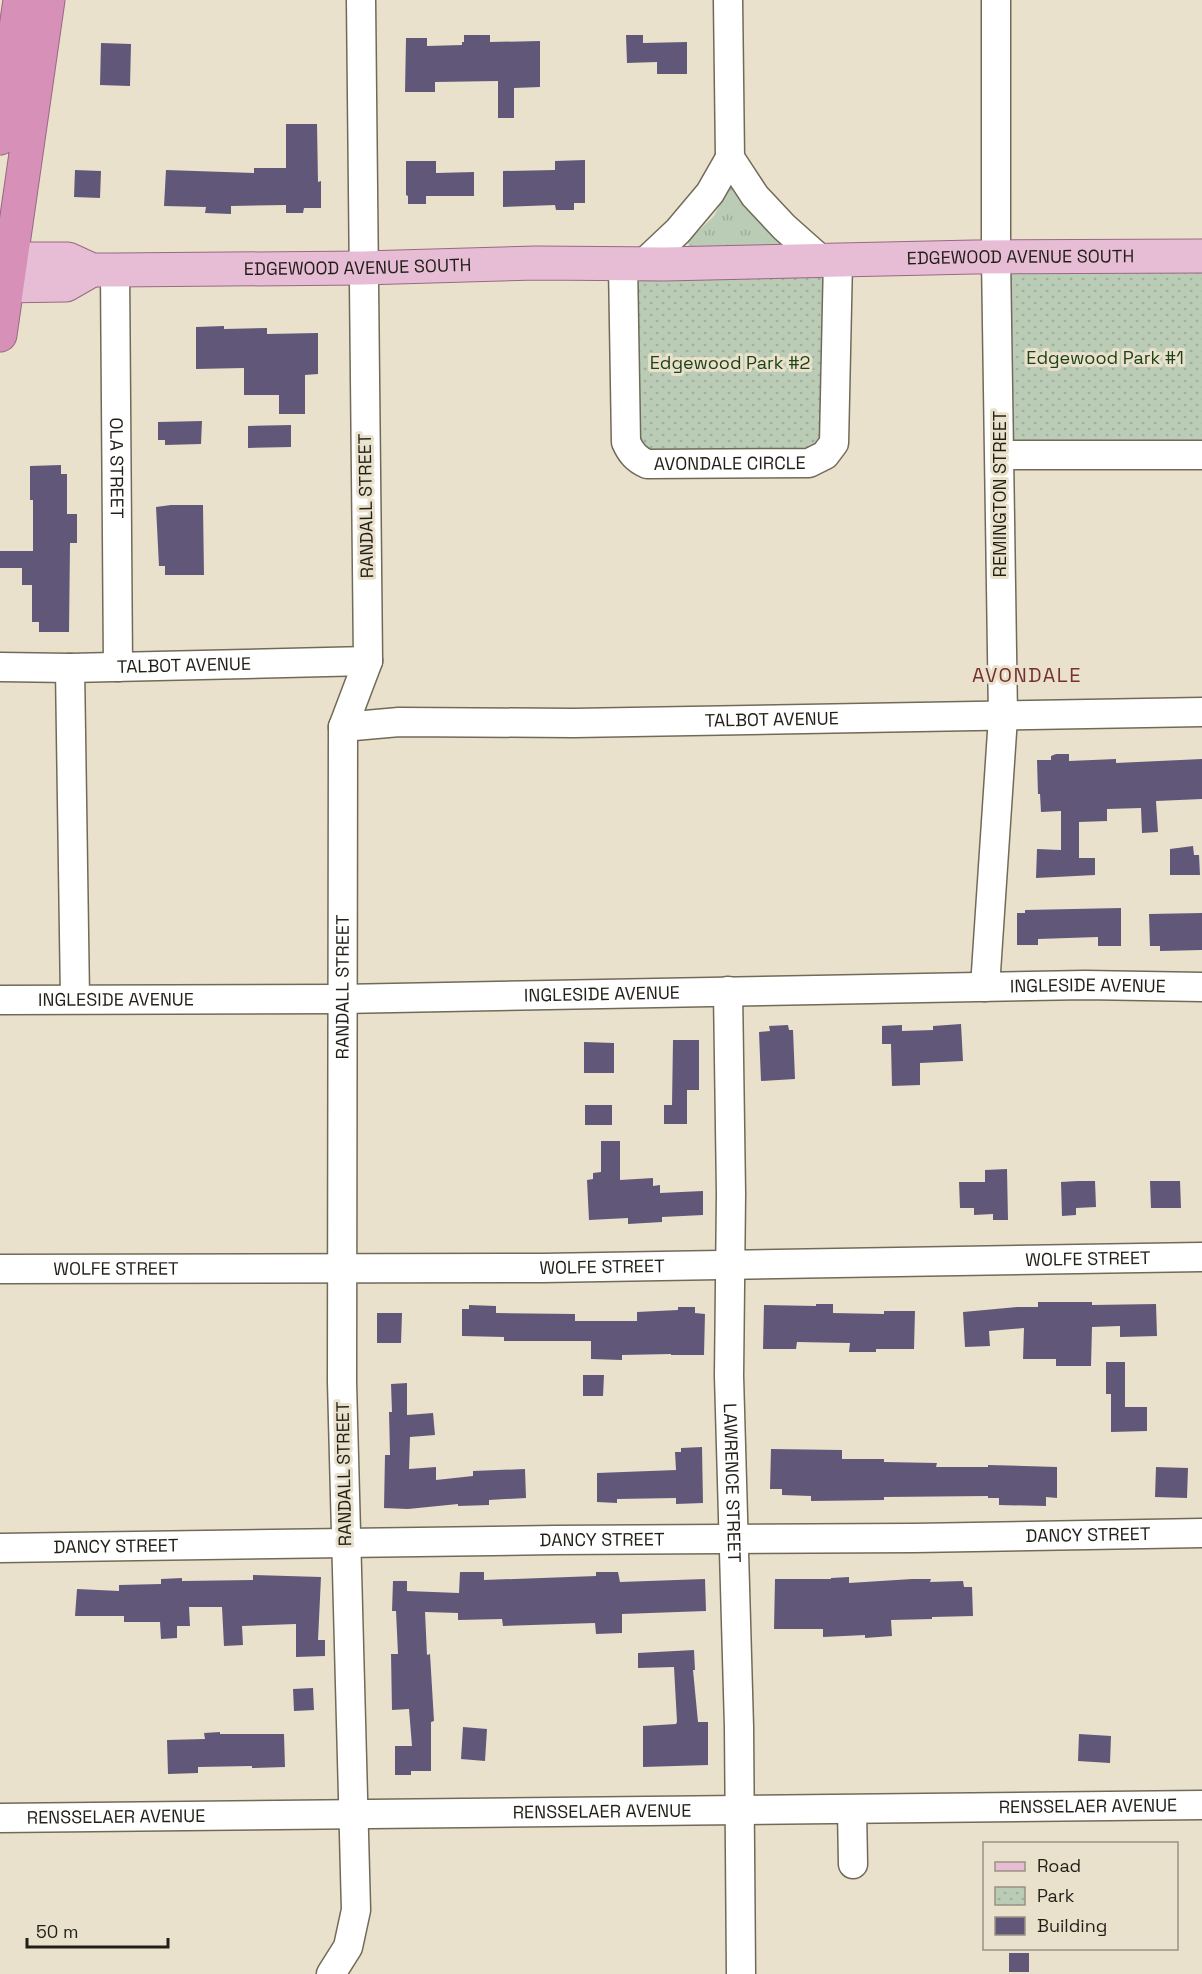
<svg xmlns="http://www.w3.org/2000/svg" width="1202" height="1974" viewBox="0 0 1202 1974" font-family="'Space Grotesk',sans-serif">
<defs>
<pattern id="grass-tufts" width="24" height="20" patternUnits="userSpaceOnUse" patternTransform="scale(1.5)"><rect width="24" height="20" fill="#bacbb6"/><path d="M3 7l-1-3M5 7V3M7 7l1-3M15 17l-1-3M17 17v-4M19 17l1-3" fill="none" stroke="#a0ae9c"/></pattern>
<pattern id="park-dots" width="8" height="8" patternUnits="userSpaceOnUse" patternTransform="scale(1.5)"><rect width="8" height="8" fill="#bacbb6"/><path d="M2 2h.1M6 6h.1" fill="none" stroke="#a0ae9c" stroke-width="1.8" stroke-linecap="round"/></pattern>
</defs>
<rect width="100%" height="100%" fill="#e9e1cc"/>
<path fill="url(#grass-tufts)" d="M732,182L785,243L782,247H689L688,241L714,216Z"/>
<path fill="url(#park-dots)" d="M1202,269V445L1009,446L1008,270Z
M633,274H826L827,453L637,452Z"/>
<path fill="#615879" d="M464,35H490V42L540,41V87L514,88V118H498V81L435,82V92H405L406,38H427V46L462,45V42H464Z
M626,35H643V43L687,42V74H657V62L627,63Z
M101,43L131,44L130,86L100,85Z
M286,124H317L318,182L321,181V208H304L303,213H286V205L231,206V214L205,213L206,207L164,206L166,170L254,173V168H286Z
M585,160V203H574V210H556L555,205L503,207V171L555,170V161Z
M406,161H436V173L474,172V196H426V204H408V196L406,195Z
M75,170L101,171L100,198L74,197Z
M224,326V329L267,328V334L318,333V374L305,375V414H279V395H244V368L196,369V327Z
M202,421L201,444L165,445V440H158V422Z
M291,425V447L248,448V426Z
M61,465V474H67V514H77V543H70L69,632H39V622H32V585H22V568H0V551H33V500H30V466Z
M171,505H203L204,575H165V566H159L156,507Z
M1056,754H1069V761L1116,759V763L1202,759V799L1156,801L1158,832L1142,833L1141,808L1107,809V821L1079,822V858H1095V875L1036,878L1037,849L1061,850V811L1041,812L1040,794H1038L1037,760H1051V756Z
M1193,846L1194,855H1199L1200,875H1170V849Z
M1121,908V946H1098V937L1038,939V945H1017V913H1025V910Z
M1202,913V950L1160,951V946H1150L1149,914Z
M961,1024L963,1061L920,1063V1085L892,1086L891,1044H882V1026L902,1025V1031L933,1030V1026Z
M788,1025L789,1030H793L795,1079L761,1081L759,1032L770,1031L769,1026Z
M673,1040H699V1090H687V1124H664V1105H672Z
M584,1042L614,1043V1073H584Z
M585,1105H612V1125H585Z
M601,1141H620V1180L653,1178V1186L660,1185V1193L703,1191V1215L662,1217V1222L628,1224V1218L589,1220L587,1180L593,1179V1173L601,1172Z
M1007,1169L1008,1220H993V1214L974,1215V1208H960L959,1182H985V1170Z
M1078,1181H1095L1096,1207L1076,1208V1215L1062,1216L1061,1182Z
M1150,1181H1180L1181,1208H1151Z
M1038,1302H1092V1305L1156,1304L1157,1336L1120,1337V1326L1092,1327L1091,1366H1056V1359H1023L1024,1328L989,1331L990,1346L965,1347L963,1312L1017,1307H1038Z
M816,1304H833V1313L884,1314V1311H915L914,1349H876V1352H849L850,1343L797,1342L796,1349H763L764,1305L816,1306Z
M469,1305L496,1306V1313L575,1314V1321H637V1312L678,1310V1307H695V1313L705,1314L704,1355H671V1354L622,1355V1360L591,1359V1341H504V1337L462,1336V1309H469Z
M377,1313H402L401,1343H377Z
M1106,1362H1125V1407H1147V1431L1111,1432V1394H1106Z
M583,1375H604L603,1396H583Z
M407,1383V1415L433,1413L435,1435L410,1437L409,1469L436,1467V1480L473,1476V1471L525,1469L526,1498L489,1500V1505L458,1506V1504L408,1509L384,1508L385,1455H390L389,1412H392L391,1384Z
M702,1447L703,1503L676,1504V1498L617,1499V1503L597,1502V1473L676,1470L675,1452H681V1448Z
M771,1449L842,1450V1459H884V1462L937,1463L936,1467H988V1465L1057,1467V1498L1046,1497V1506L999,1505V1498H988V1496L884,1497V1500L811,1501V1496L782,1495V1489H770Z
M1156,1467L1188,1468L1187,1498L1155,1497Z
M460,1572H484V1580L596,1576V1572H618L620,1582L705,1579L706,1611L622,1614V1633L596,1634L595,1623L503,1626L502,1619L458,1620V1613L425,1612L427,1655L430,1654L434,1721L431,1722V1771H411V1775H395V1746H412L409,1709L392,1710L391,1654H398L396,1611H392L393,1581H407V1591L459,1593Z
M253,1575L321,1577L318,1640H325V1656L296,1657V1624L242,1626L243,1645L224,1646L222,1607H189L190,1626H177V1638L161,1639L160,1622H124V1616H75L77,1589L119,1591V1585L161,1584V1579L182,1578V1581L253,1580Z
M849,1577V1583L912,1579H931L930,1582L963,1581L964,1587H972L973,1616L932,1617V1619L891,1620L892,1636L865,1638V1635L823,1637V1629H774L775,1579H831V1578Z
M694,1650L695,1670H693L698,1722H708V1765L643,1767V1726L676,1724L677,1722L674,1667L638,1668V1653Z
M313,1688L314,1710L294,1711L293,1689Z
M463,1727L487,1729L485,1761L461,1759Z
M220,1732V1734H284L285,1767L252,1768V1766L198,1767V1773L168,1774L167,1740L205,1739L204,1733Z
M1079,1734L1111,1736L1110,1763L1078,1761Z
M1009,1953H1029V1972H1009Z"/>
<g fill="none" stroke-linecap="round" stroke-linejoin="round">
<defs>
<g id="minor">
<path d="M728,0L730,158L755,196L784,227L820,259"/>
<path id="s1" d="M623,264L626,442C631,453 636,459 647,464L809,463L825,455L834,443L838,260"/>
<path d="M643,264L678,231L710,193L730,158"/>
<path id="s2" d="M115,270L118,667"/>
<path d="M1000,455H1202"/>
<path id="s3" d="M0,667L70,668L368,661"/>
<path d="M70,668L75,999"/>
<path id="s4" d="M343,727L399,722L574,723L1202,712"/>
<path d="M985,987L1003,717L996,257V0"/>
<path id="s5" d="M728,991L731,1194L729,1376L739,1727L741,1974"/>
<path id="s6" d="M0,1000L341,999L1085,985L1202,987"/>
<path id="s7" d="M0,1269L543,1268L1202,1257"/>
<path id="s8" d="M0,1548L555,1540L914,1538L1202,1533"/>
<path d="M852,1810L853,1864"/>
<path id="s9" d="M0,1818L1202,1805"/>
<path id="s10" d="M331,1974L348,1947L356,1910L342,1382L343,727L368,661L361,0"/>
</g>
<g id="major">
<path id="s11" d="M0,259H68L92,270H115L363,268L536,263L665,264L974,257L1202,256"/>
<path d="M0,286L66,285L92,270"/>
</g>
<path id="highway" d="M0,138L20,0
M0,335L48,0"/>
</defs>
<use href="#minor" stroke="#716a58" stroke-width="31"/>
<use href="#major" stroke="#986981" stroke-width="35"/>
<use href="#highway" stroke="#986981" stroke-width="35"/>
<use href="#minor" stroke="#fff" stroke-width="28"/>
<use href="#major" stroke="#e7bdd5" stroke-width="33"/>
<use href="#highway" stroke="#d791b9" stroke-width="33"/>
</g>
<g text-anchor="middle" stroke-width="6" stroke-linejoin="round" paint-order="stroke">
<g font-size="18" fill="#221f18" stroke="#e9e1cc">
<text dy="6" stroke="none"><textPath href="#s11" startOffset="1023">EDGEWOOD AVENUE SOUTH</textPath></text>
<text dy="6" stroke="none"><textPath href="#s11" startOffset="360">EDGEWOOD AVENUE SOUTH</textPath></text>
<text dy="6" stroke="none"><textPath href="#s1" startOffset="292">AVONDALE CIRCLE</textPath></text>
<text dy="6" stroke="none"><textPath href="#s2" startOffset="198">OLA STREET</textPath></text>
<text transform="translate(1000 494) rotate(-90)" y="6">REMINGTON STREET</text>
<text transform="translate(366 506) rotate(-91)" y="6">RANDALL STREET</text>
<text dy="6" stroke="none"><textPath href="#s3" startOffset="184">TALBOT AVENUE</textPath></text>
<text dy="6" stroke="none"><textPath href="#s4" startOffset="429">TALBOT AVENUE</textPath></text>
<text dy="6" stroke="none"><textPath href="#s6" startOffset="1088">INGLESIDE AVENUE</textPath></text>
<text dy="6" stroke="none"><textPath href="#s10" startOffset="993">RANDALL STREET</textPath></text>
<text dy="6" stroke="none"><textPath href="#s6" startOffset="602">INGLESIDE AVENUE</textPath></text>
<text dy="6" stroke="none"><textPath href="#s6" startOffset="116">INGLESIDE AVENUE</textPath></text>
<text dy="6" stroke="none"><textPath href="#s7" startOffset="1088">WOLFE STREET</textPath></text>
<text dy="6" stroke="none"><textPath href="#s7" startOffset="602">WOLFE STREET</textPath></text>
<text dy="6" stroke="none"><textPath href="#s7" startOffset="116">WOLFE STREET</textPath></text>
<text transform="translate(344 1474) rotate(-91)" y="6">RANDALL STREET</text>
<text dy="6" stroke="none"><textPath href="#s5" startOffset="492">LAWRENCE STREET</textPath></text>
<text dy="6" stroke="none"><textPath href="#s8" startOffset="1088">DANCY STREET</textPath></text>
<text dy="6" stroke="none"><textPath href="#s8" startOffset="602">DANCY STREET</textPath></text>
<text dy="6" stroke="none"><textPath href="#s8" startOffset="116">DANCY STREET</textPath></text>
<text dy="6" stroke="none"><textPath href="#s9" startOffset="1088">RENSSELAER AVENUE</textPath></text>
<text dy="6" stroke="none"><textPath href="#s9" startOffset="602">RENSSELAER AVENUE</textPath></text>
<text dy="6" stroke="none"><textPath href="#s9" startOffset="116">RENSSELAER AVENUE</textPath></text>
</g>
<g font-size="18" fill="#1f4317" stroke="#e9e1cc">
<text x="1105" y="364">Edgewood Park #1</text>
<text x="730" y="369">Edgewood Park #2</text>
</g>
<g font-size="20" letter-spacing="1.5" fill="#77312f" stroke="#e9e1cc">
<text x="1027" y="682">AVONDALE</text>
</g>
</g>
<rect x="983" y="1842" width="195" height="108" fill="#e9e1cc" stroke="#999384" stroke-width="1.5"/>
<rect x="995" y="1862" width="30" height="9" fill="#e7bdd5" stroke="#999384" stroke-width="1.5"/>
<text x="1037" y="1872" font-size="18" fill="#221f18">Road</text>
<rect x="995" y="1887" width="30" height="18" fill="url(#park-dots)" stroke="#999384" stroke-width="1.5"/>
<text x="1037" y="1902" font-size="18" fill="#221f18">Park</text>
<rect x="995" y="1917" width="30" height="18" fill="#615879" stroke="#999384" stroke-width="1.5"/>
<text x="1037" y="1932" font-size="18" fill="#221f18">Building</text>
<path d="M27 1938v9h141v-9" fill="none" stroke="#221f18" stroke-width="3"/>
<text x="36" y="1938" font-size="18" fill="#221f18" stroke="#e9e1cc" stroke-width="4.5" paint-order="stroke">50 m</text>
</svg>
